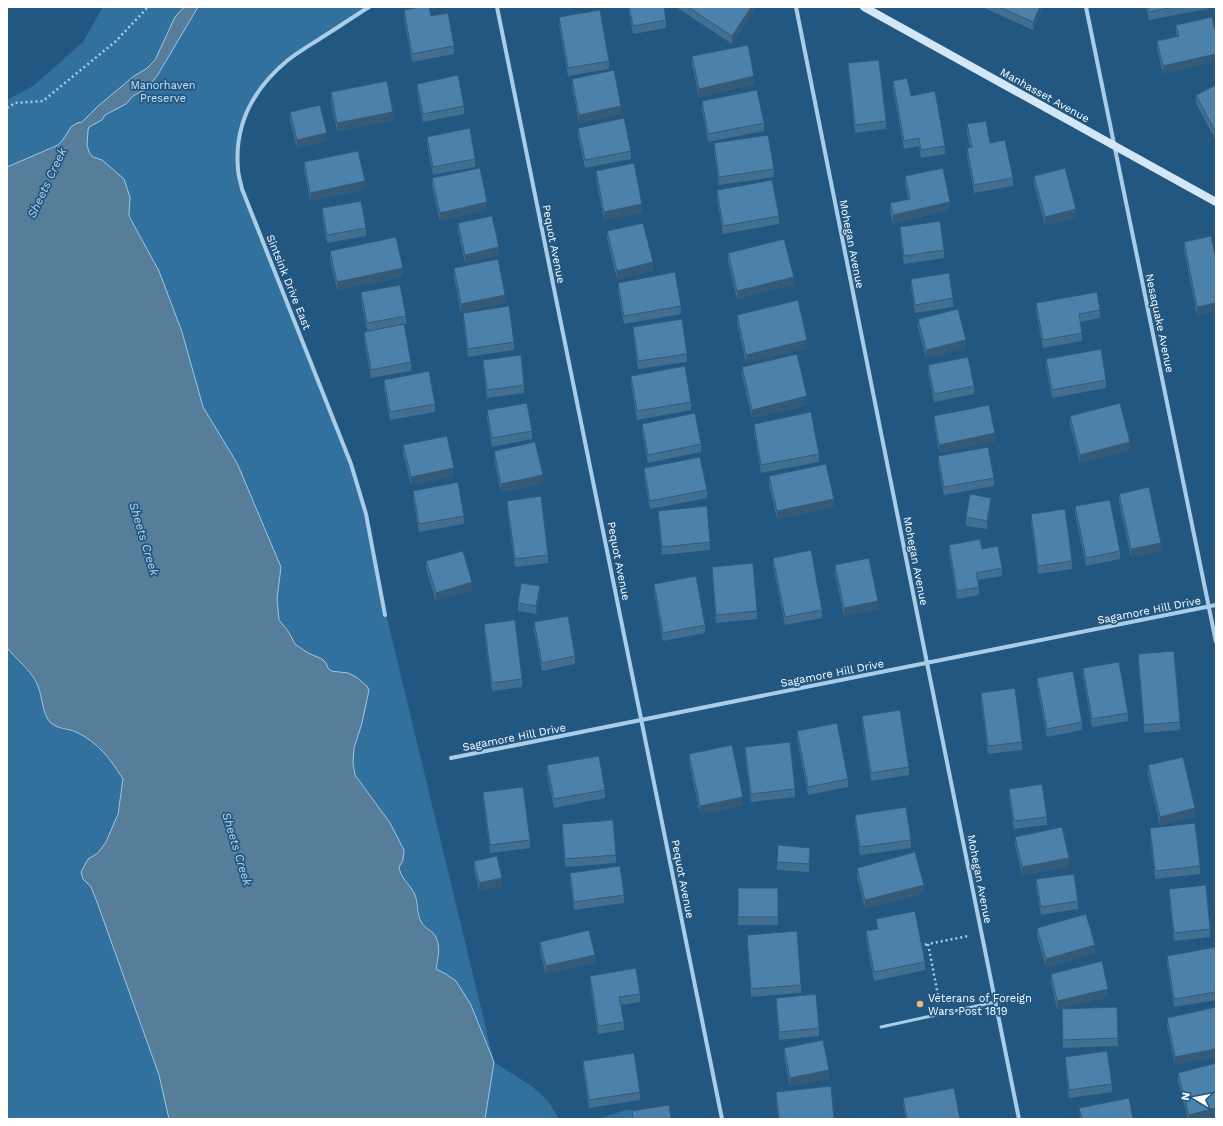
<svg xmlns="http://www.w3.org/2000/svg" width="1223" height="1126" viewBox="0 0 1223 1126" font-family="'Work Sans',sans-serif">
<rect width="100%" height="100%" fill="#225781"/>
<path fill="#32709d" d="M103,7H369L288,59L254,97L240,131L238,170L242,189L351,464L366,514L387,618L494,1062L533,1087L548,1101L559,1119H485L494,1062L471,1005L446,974L436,969L439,955L435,935L422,923L419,914L418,904L401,874L399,867L403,860L404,850L390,823L355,775L353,763L354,748L362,723L369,690L367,685L356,677L348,673L331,671L328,668L326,663L316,656L308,653L295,644L288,631L279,620L277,599L281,566L237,463L203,407L182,332L144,242L129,216L130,197L109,167L102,160L93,157L89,152L87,145L88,130L66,135L62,141L58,145L7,167V100L33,86L83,42Z
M7,648L35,680L41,692L44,709L62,729L75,732L87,738L106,754L123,779C120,801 115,836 99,852C96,855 92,857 88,859L83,879L91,887L97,902L159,1075L169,1119H7Z
M626,1110H640L631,1119H597Z"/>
<path fill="#567d9a" stroke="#9dc9e8" d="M184,7H198L157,76L146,89L133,96L126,104L105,115L102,120L89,127L88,130L87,145L89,152L93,157L102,160L124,179L130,197L129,216L159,271L182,332L203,407L237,463L281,567L277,599L279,620L288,631L295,644L308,653L322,659L326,663L328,668L331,671L348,673L356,677L367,686L369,690L362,723L354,748L353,763L355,775L390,823L404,850L403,860L399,867C401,879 409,883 414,893C419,902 416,914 422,923C424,927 430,930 433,933C442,943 438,958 436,969L446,974L456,981L471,1005L494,1062L485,1119H169L159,1075L97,902L91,887L83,879L81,872L88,859L98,853L106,842L118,814L123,779C111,760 98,742 76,732C67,728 60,730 51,723C41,714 43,692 35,680C29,670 16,658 7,648V167L58,145L62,141L71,127L77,123L82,122L97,107L134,76L146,69L155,60L175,17Z"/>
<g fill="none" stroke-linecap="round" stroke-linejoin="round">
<path stroke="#a9cde7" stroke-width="2.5" stroke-dasharray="2 3" stroke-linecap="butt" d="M7,108L15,103L43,101L116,41L148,7
M920,946L928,944
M939,1000L928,944L968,936"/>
<path stroke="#a9cde7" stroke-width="3" d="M881,1027L995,1002"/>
<path stroke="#a9cde7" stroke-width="4" d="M369,7C353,17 337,28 321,38C310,45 298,52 288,60C254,88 234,124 238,169C238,175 241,183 242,189L351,464L366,514L385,615
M497,7L722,1119
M796,7L927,663L1019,1119
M1086,7L1216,642
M451,758L1216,605"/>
<path stroke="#d3e7f6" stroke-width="8" d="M864,7L1216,202"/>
</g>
<path fill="#406f92" d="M628,7H664L666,20V28L633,34Z
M676,7H754V10L732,44Z
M982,7H1043L1033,30Z
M1146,7H1207V9L1149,20Z
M404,10L431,16L454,46V54L412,62L404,18Z
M559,17L609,61V69L568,76L559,25Z
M1212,17L1163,74L1157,49V41L1177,37L1176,33V25Z
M692,56L754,84L699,97L692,64Z
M848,63L886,121V129L855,133L848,71Z
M572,79L621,114L579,123L572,87Z
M893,81L911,96L945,146V154L921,158L919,146L904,149L893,89Z
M417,84L464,106V114L423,122L417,92Z
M1216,85V141L1196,103V95Z
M331,92L393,120L337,131L331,101Z
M702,101L764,123V131L708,142L702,109Z
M290,112L327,141L297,148L290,120Z
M967,124L990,143L1013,178V186L974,193L967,156V148H970L967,132Z
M578,128L631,151V159L585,168L578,136Z
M427,137L475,159V167L433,175L427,145Z
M714,143L774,169V177L719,185L714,151Z
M304,162L365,189L310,201L304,170Z
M596,171L642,212L604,220L596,179Z
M905,176L950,210L893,223L890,212V203L908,199L905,184Z
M1034,176L1076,217L1045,225L1034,184Z
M432,178L487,210L440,221L432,186Z
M717,190L779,216V224L723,234L717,198Z
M322,208L366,228V236L327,243L322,216Z
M458,223L499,255L465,263L458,231Z
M900,227L944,250V258L904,264L900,235Z
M607,231L653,271L617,279L607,239Z
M1211,236L1197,315L1184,250V242Z
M330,251L403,276L337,290L330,259Z
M728,253L794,285L737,299L728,261Z
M454,268L505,303L461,312L454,277Z
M911,279L953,298V307L915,313L911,287Z
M618,283L681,306V314L624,324L618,291Z
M361,292L406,316V324H404L411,362V371L371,378L364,340V332L367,331L361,300Z
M1036,303L1100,310V318L1080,322L1082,333V341L1043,348L1036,311Z
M463,313L514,342V350L468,357L463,321Z
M737,315L807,348L746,363L737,323Z
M918,319L966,348L926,358L918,327Z
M633,327L687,354V362L638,369L633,335Z
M1046,359L1106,380V388L1052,398L1046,367Z
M483,360L524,385V393L487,398L483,368Z
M928,365L974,386V394L934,402L928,373Z
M742,367L807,404L752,418L742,375Z
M631,376L691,402V410L637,420L631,384Z
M384,380L435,404V412L390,420L384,388Z
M487,410L532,431V439L492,447L487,418Z
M934,416L995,441L939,453L934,424Z
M1070,416L1130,450L1080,463L1070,424Z
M642,424L701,444V452L648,463L642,432Z
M754,424L819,454V462L761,473L754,432Z
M403,445L454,476L411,485L403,453Z
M494,451L543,483L501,492L494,459Z
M938,456L994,478V486L944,495L938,464Z
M644,468L707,490V498L650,509L644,476Z
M769,476L834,507L777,519L769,484Z
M413,491L464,516V524L419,532L413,499Z
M1119,494L1161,551L1131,557L1119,502Z
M507,501L548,555V563L515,567L507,509Z
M991,506L987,529L966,526V517Z
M1075,506L1120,551V559L1086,566L1075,514Z
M658,511L710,542V550L662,555L658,519Z
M1031,514L1072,561V569L1038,574L1031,522Z
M949,545L982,549L1002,568V576L978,580L979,587V595L957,599L949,553Z
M773,558L822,610V618L785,625L773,566Z
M426,561L472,590L436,601L426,569Z
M835,565L878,609L844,616L835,573Z
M712,567L757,611V619L716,623L712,575Z
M654,584L705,625V633L663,641L654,592Z
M540,594L536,614L518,611V603Z
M534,622L575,656V664L542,671L534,630Z
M484,624L522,679V687L492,691L484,632Z
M1138,654L1180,722V730L1144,733L1138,662Z
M1083,668L1128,713V721L1092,727L1083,676Z
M1037,678L1082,722V730L1047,737L1037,686Z
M981,693L1022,742V750L988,754L981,701Z
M862,716L909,767V775L871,781L862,724Z
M797,731L848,779V787L808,795L797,739Z
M745,747L795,789V797L751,802L745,755Z
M689,754L743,805L700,814L689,762Z
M547,765L605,790V798L554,808L547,773Z
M1148,765L1195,816L1160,825L1148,774Z
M1009,789L1047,817V825L1014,829L1009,797Z
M483,792L530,840V848L490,853L483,800Z
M855,815L911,840V848L860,855L855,823Z
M562,824L616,855V863L565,867L562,832Z
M1150,828L1200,866V874L1155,879L1150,836Z
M1015,837L1069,866L1022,875L1015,845Z
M810,856L809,872L777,870V862Z
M474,861L502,886L479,891L474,869Z
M857,868L924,893L865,908L857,876Z
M570,873L624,895V903L574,910L570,881Z
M1036,879L1078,901V909L1041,915L1036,887Z
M738,888H778V925H738Z
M1169,889L1210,929V937L1174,941L1169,897Z
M876,919L925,962V970L874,981L866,939V931L877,929Z
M1037,928L1095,953L1046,967L1037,936Z
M747,935L801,985V993L751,997L747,943Z
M540,942L595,963L546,974L540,950Z
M1216,947V1000L1174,1007L1167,964V956Z
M1051,974L1108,997L1057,1009L1051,982Z
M590,976L640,994V1002L621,1005L624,1022V1030L598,1034L590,984Z
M776,998L819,1028V1036L779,1040L776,1006Z
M1117,1007L1118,1046L1063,1048L1062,1009Z
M1216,1007L1175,1065L1167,1026V1018Z
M784,1048L829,1078L790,1086L784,1056Z
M1065,1057L1112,1084V1092L1069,1098L1065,1065Z
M583,1061L640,1092V1100L589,1108L583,1069Z
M1178,1073L1216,1116L1204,1119H1188L1178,1081Z
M776,1092L834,1119H778L776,1100Z
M903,1098L960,1119H906L903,1106Z
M1079,1108L1133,1119H1080Z"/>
<path fill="#345a77" d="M751,7H754V10L732,44V36Z
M1040,7H1043L1033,30V22Z
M1216,54V62L1163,74V66Z
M754,76V84L699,97V89Z
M621,106V114L579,123V115Z
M393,112V120L337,131V123Z
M327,133V141L297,148V140Z
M365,181V189L310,201V193Z
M487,202V210L440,221V213Z
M950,202V210L893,223V215Z
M642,204V212L604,220V212Z
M1076,209V217L1045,225V217Z
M499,247V255L465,263V255Z
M653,262V271L617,279V271Z
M403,268V276L337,290V282Z
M794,277V285L737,299V291Z
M505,295V303L461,312V304Z
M1216,303V311L1197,315V307Z
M807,340V348L746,363V355Z
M966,340V348L926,358V350Z
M807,396V404L752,418V410Z
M995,433V441L939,453V445Z
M1130,442V450L1080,463V455Z
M454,468V476L411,485V477Z
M543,475V483L501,492V484Z
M991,498V506L987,529V521Z
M834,499V507L777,519V511Z
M1161,543V551L1131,557V549Z
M472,582V590L436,601V593Z
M540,586V594L536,614V606Z
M878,601V609L844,616V608Z
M743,797V805L700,814V806Z
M1195,808V816L1160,825V817Z
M1069,858V866L1022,875V867Z
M502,878V886L479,891V883Z
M924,885V893L865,908V900Z
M1095,945V953L1046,967V959Z
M595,955V963L546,974V966Z
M1108,989V997L1057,1009V1001Z
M1216,1049V1057L1175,1065V1057Z
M829,1070V1078L790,1086V1078Z
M1216,1108V1116L1204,1119H1189V1115Z"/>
<path fill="#4b81aa" stroke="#345a77" d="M421,7H429L431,16L448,13L454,46L412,54L404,10Z
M629,7H664L666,20L633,26Z
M688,7H751L732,36Z
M999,7H1040L1033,22Z
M1148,7H1174L1149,12Z
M600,10L609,61L568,68L559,17Z
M1212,17L1216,34V54L1163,66L1157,41L1179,36L1176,25Z
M748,45L754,76L699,89L692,56Z
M879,60L886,121L855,125L848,63Z
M614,70L621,106L579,115L572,79Z
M458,75L464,106L423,114L417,84Z
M907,78L911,96L935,91L945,146L921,150L919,138L904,141L893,81Z
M387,81L393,112L337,123L331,92Z
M1216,85V133L1196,95Z
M757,90L764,123L708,134L702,101Z
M320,105L327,133L297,140L290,112Z
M624,118L631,151L585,160L578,128Z
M986,121L990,143L1005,140L1013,178L974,185L967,148L972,147L967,124Z
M470,128L475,159L433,167L427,137Z
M768,135L774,169L719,177L714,143Z
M358,151L365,181L310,193L304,162Z
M634,163L642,204L604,212L596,171Z
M480,168L487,202L440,213L432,178Z
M943,168L950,202L893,215L890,203L910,199L905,176Z
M1065,168L1076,209L1045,217L1034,176Z
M772,180L779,216L723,226L717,190Z
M361,201L366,228L327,235L322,208Z
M492,216L499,247L465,255L458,223Z
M940,221L944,250L904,256L900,227Z
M643,223L653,262L617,271L607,231Z
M1211,236L1216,259V303L1197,307L1184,242Z
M396,237L403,268L337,282L330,251Z
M784,239L794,277L737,291L728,253Z
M498,259L505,295L461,304L454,268Z
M675,272L681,306L624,316L618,283Z
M949,273L953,298L915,305L911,279Z
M400,285L406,316L367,323L361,292Z
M1097,292L1100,310L1079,314L1082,333L1043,340L1036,303Z
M798,300L807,340L746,355L737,315Z
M509,306L514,342L468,349L463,313Z
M958,309L966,340L926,350L918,319Z
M682,319L687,354L638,361L633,327Z
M404,324L411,362L371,370L364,332Z
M1101,349L1106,380L1052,390L1046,359Z
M797,354L807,396L752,410L742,367Z
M521,355L524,385L487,390L483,360Z
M968,357L974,386L934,394L928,365Z
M685,366L691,402L637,411L631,376Z
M429,371L435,404L390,412L384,380Z
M527,403L532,431L492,438L487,410Z
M1120,403L1130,442L1080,455L1070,416Z
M989,405L995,433L939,445L934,416Z
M811,412L819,454L761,465L754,424Z
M695,413L701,444L648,455L642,424Z
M447,436L454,468L411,477L403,445Z
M535,442L543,475L501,484L494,451Z
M988,447L994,478L944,487L938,456Z
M700,457L707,490L650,501L644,468Z
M826,464L834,499L777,511L769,476Z
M458,482L464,516L419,524L413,491Z
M1149,487L1161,543L1131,549L1119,494Z
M970,494L991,498L987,521L966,517Z
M541,496L548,555L515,559L507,501Z
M1110,500L1120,551L1086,558L1075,506Z
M707,506L710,542L662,547L658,511Z
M1065,509L1072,561L1038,566L1031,514Z
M980,539L982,549L998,546L1002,568L976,573L979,587L957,591L949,545Z
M811,550L822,610L785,617L773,558Z
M463,551L472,582L436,593L426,561Z
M869,558L878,601L844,608L835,565Z
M753,563L757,611L716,615L712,567Z
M696,576L705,625L663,633L654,584Z
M521,583L540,586L536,606L518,603Z
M568,616L575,656L542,663L534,622Z
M515,620L522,679L492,683L484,624Z
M1174,651L1180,722L1144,725L1138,654Z
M1119,662L1128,713L1092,719L1083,668Z
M1073,671L1082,722L1047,729L1037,678Z
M1015,688L1022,742L988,746L981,693Z
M900,710L909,767L871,773L862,716Z
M837,723L848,779L808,787L797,731Z
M790,742L795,789L751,794L745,747Z
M732,745L743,797L700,806L689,754Z
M599,756L605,790L554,799L547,765Z
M1183,757L1195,808L1160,817L1148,765Z
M1042,784L1047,817L1014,821L1009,789Z
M523,787L530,840L490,845L483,792Z
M906,807L911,840L860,847L855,815Z
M613,820L616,855L565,859L562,824Z
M1195,823L1200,866L1155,871L1150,828Z
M1062,827L1069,858L1022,867L1015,837Z
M778,845L810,848L809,864L777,862Z
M915,852L924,885L865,900L857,868Z
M497,856L502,878L479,883L474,861Z
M620,866L624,895L574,902L570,873Z
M1074,874L1078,901L1041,907L1036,879Z
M1206,885L1210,929L1174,933L1169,889Z
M738,888H778V917H738Z
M915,911L925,962L874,972L866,931L878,929L876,919Z
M1086,914L1095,945L1046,959L1037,928Z
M589,930L595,955L546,966L540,942Z
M797,931L801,985L751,989L747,935Z
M1216,947V992L1174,999L1167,956Z
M1102,961L1108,989L1057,1001L1051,974Z
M636,968L640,994L619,997L624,1022L598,1026L590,976Z
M816,994L819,1028L779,1032L776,998Z
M1117,1007L1118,1038L1063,1040L1062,1009Z
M1216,1007V1049L1175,1057L1167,1018Z
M823,1040L829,1070L790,1078L784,1048Z
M1107,1051L1112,1084L1069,1090L1065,1057Z
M634,1053L640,1092L589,1100L583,1061Z
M1216,1063V1108L1189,1115L1178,1073Z
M831,1086L834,1119H779L776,1092Z
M954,1088L960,1119H907L903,1098Z
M1129,1098L1133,1119H1082L1079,1108Z
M669,1105L671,1119H633L632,1111Z"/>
<circle fill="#f3ba6b" stroke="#225781" stroke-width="1.5" cx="920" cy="1004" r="4"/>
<g text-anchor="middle" stroke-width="3.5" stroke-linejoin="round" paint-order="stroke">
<g font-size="11" fill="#cce4f6" stroke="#225781">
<text x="163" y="89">Manorhaven<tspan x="163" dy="13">Preserve</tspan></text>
</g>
<g font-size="11" fill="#fff" stroke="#225781">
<text transform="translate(1045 95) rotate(29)" y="4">Manhasset Avenue</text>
<text transform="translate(554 244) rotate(79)" y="4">Pequot Avenue</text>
<text transform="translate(852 244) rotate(79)" y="4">Mohegan Avenue</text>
<text transform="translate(289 282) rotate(68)" y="4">Sintsink Drive East</text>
<text transform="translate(1160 323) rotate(78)" y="4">Nesaquake Avenue</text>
<text transform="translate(619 561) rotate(79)" y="4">Pequot Avenue</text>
<text transform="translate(916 561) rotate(79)" y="4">Mohegan Avenue</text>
<text transform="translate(1149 610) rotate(-11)" y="4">Sagamore Hill Drive</text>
<text transform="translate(832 673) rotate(-11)" y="4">Sagamore Hill Drive</text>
<text transform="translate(514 737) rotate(-11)" y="4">Sagamore Hill Drive</text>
<text transform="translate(683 879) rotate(79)" y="4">Pequot Avenue</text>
<text transform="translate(980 879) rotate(79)" y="4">Mohegan Avenue</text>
</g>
<g font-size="11" fill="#fff" stroke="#225781" text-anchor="start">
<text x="928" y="1002">Veterans of Foreign<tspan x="928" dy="13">Wars Post 1819</tspan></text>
</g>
<g font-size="12" font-style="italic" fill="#b4d6ef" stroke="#225781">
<text transform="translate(47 183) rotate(-65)" y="4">Sheets Creek</text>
<text transform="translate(144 539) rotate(73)" y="4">Sheets Creek</text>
<text transform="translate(237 849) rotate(73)" y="4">Sheets Creek</text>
</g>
</g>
<rect width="1223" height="1126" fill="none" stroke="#ffffff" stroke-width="16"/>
<g transform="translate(1195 1098) rotate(280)" stroke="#225781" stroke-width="3" paint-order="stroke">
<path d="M0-3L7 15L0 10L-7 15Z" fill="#ffffff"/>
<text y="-6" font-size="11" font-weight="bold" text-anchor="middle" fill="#ffffff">N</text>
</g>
</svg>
